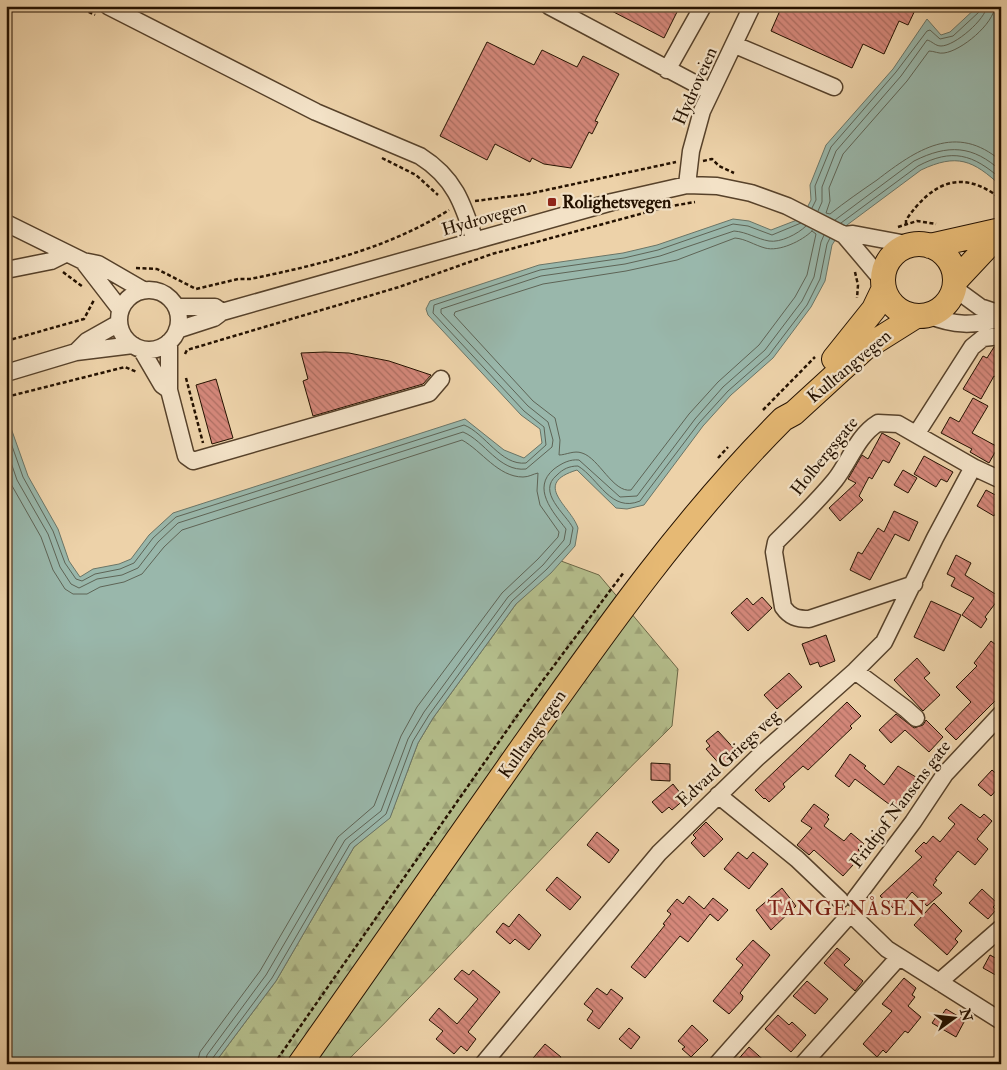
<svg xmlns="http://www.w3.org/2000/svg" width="1007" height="1070" viewBox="0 0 1007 1070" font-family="'IM FELL Double Pica',serif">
<defs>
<pattern id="forest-firs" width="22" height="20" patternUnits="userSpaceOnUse" patternTransform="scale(1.25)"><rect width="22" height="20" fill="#b4bd8b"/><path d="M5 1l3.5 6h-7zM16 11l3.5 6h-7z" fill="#9ba176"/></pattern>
<pattern id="building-back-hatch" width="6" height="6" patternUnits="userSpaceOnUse" patternTransform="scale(1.25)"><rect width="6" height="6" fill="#d5887b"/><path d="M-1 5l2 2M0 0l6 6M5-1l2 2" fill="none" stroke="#ad6e62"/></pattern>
</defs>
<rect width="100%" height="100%" fill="#edd2a9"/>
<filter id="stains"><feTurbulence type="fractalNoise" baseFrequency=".004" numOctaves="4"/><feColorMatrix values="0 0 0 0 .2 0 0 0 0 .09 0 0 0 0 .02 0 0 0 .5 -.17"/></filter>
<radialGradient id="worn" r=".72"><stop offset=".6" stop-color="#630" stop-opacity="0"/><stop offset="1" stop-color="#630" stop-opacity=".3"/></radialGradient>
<path fill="url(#forest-firs)" stroke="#6c6746" d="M561,561L599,575L678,669L672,726C560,835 456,953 344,1064H214L276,981L354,847L390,817L418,743L433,718L516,604Z"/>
<path fill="#99b7ab" stroke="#6a7567" d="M978,6H1001V186C973,160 957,153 921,170L843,228L832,245L825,281L811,307L773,358L731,395L703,426L644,505L627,509L616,508L577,470C531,484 571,506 578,528L575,546L551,573L516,604L433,718L418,743L390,818L354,847L276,981L214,1064H6V414L28,476L58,529L69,561L80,577L93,569L119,564L131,559L149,535L173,513L465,419L504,450L524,458L542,443L540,429L521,415L428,315L426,309L430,301L539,265L623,253L657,245L733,219L749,221L771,230L797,220L805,212L811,200L810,185L826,145L893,69L927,19L941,35L950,32Z"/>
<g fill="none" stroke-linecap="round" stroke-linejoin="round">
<path stroke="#5e6456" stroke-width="1" d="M995,6C994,24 961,51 944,53C939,54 934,51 929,51L907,81L843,154L829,188L830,201L826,213L830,214C845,202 861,191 877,180C916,150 956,122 1001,161
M812,208L816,200L815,186L831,147L896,72L927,31L930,30L940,39L953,36L979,12L981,6
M818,211L822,202V187L836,151L901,76L927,40C932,41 935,46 941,46C955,46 986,19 987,6
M835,220L914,161C948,144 973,145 1001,171
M841,223L918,166C952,148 973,154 1001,179
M812,231L816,234L807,275L795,297L759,345L718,382L689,414L631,490C613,493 599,458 582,453C574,450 566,455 559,455L560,440L555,418L533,401L454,315L455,312L543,284L626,271L677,260L735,238C746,239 754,245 765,248C779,252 802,241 812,231Z
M6,429L23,477L53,531L65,563L76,579L82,581L95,574L120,569L134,563L153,538L176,517L464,425C485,433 501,466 526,463L546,445L544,427L524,411L433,313L434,305L540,270L624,258L658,250L733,224L748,226L772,235L801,223
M6,448L17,480L48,534L60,567L71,584L79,588L97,579L122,575L138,568L158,542L178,523L463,432C485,441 499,472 526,469L552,447L553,440L548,422L528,406L441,313V309L541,276L625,264L660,256L734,231C747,232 757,239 769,241C780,243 798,234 806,226
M6,471L11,484L41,537L53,570L65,589L73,594H87L100,587L124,582L142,574L164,547L182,530L462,440C482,451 498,477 523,477C529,477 533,474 538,473L537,491L540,505L559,532L558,537L538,559L502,593L417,707L401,736L374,806L338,837L260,971L200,1052L197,1064
M205,1064L207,1055L266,975L345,840L381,811L408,739L424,712L508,597L543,565L564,540L566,529C553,512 531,488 554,469C562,463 570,459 579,460L620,497L637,496L695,419L723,387L765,350L802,301L814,277L821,242L824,235
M211,1064L212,1059L272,978L350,844L386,814L413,741L429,715L512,601L547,569L570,544L573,528C566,514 536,492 557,475C563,469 569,466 578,466C599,479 611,513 640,501L699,423L728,391L769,355L807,305L820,279L827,244L830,238"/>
</g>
<path fill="url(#building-back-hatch)" stroke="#241100" d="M602,6H680L664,38Z
M782,6H917L908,25L899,21L884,54L863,44L852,68L771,31Z
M487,42L534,65L542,50L577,67L583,56L619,74L595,121L598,122L592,134L589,132L571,168L544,164L532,158L530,162L495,144L487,160L440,136Z
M1001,346V380L994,376L981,399L963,389L983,356L987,358L994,347Z
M325,352L349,353L389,361L431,375L423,384L313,416L303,381L308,379L301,353Z
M216,379L233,438L212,444L196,385Z
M973,398L988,406L972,433L998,447L989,463L970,452L972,449L941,433L950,417L959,422Z
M882,433L900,443L889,463L883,460L872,479L869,477L859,496L863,500L840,521L829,508L856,483L848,479L862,455L868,459Z
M924,456L953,472L947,482L941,479L936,487L914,474Z
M903,470L917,478L908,493L894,485Z
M986,490L1001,498V504L994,516L977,506Z
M894,511L918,522L909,541L895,534L870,580L850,570L858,552L862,554L878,528L884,532Z
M956,555L971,563L965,575L1000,597L985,617L987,619L981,628L962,615L974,598L951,586L955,578L947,574Z
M762,597L772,608L748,631L731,613L747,598L753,605Z
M931,601L961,615L944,651L914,637Z
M826,635L835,661L820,667L818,662L810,665L802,644Z
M991,641L1001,649V695L956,740L945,729L971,702L956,687L977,666L974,663Z
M917,658L930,673L924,678L940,695L923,711L894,680Z
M789,673L802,687L777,709L764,695Z
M847,702L861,716L850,726L852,728L808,770L803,766L783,784L785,787L769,802L765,798L764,799L755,790Z
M896,714L914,728L923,725L926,720L943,737L929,752L905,730L891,743L879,730Z
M718,731L739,754L723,768L706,749L710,746L706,741Z
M850,754L866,766L864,768L884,785L898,766L919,779L897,810L855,779L849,787L835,776Z
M651,763L670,764V781L651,780Z
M992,770L1001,778V785L991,796L978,785Z
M673,784L685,799L672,810L669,807L662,813L652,802Z
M814,804L829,815L827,817L829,819L824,826L844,841L851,833L864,844L858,850L863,854L843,876L814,850L809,855L797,845L812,828L801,821Z
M961,804L980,818L984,814L992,821L977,839L988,849L975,865L958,851L935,879L937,880L933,885L942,893L927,906L912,892L900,906L897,903L893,908L880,896L922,857L915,851L924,842L926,844L933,836L940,842L955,824L948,818Z
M706,822L723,839L704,857L691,843L696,838L693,835Z
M597,832L619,850L609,863L587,845Z
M738,852L747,859L753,852L768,864L749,889L724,869Z
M557,877L581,897L570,910L546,890Z
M782,888L796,906L771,930L756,910Z
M982,889L997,903L993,907L996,910L988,919L969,903Z
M689,896L704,909L713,898L728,910L718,921L710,914L688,942L680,936L645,978L631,967L665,925L663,924L671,914L667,911L677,899L683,904Z
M934,903L962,931L955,939L958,942L947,955L914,925Z
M519,914L541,935L529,950L515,939L510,944L496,932L503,923L509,927Z
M753,940L770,955L740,993L743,996L742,1000L729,1014L713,1001L743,965L736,959Z
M837,948L850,959L844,965L863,981L855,991L824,963Z
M990,955L1001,961V978L983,968Z
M462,970L469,975L473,970L500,992L468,1032L476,1039L467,1051L461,1046L454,1054L436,1039L443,1031L429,1020L439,1008L457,1024L478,999L454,979Z
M904,978L916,988L912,995L915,997L908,1006L921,1017L908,1033L905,1031L886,1053L883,1050L877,1057L863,1044L892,1011L882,1004Z
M807,981L828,999L815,1014L793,996Z
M597,988L607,995L611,989L623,998L599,1029L587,1020L593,1011L584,1004Z
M946,1009L963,1019L964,1022L956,1037L932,1023L938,1014L941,1016Z
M778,1015L789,1025L792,1022L806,1035L791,1052L765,1029Z
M692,1025L708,1040L691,1057L682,1049L685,1047L678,1041Z
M629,1028L640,1037L631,1049L619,1039Z
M545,1044L561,1057L557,1064H528Z
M749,1047L768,1064H734Z"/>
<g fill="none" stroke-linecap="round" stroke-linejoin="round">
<defs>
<path id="minor" d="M108,6L316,112L420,156C455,178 463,204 475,241
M549,6L711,92
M735,45L834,87
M667,70L703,6
M687,185L691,151L702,111L752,6
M6,223L83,261L98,264L143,290
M844,235L853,234L912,245
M844,235L883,281
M83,261L120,309
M6,270L51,261L67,253
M954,288L980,307L1001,314
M119 320a30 30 0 1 1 60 0a30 30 0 1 1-60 0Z
M176,307H215L222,312
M928,315C954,326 974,326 1001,318
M177,330L214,318L222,312L612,202L687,185L717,186L751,193L787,206L844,235
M169,342V390L186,456L193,461L429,393L441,379
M141,349L162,385L169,390
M76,352L87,341L119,323
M6,373L76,352L133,345
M917,433L972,347L983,338L1001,336
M914,584L809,619C797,619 790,617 783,607L774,552L776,542C796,522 817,502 835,480C850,461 857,436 878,423L898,424L973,467L1001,480
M855,671L906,709L916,718
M718,795L797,859L840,900
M855,899L913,822L945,774L1001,714
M856,919L887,949L1001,1021
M939,982L1001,928
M483,1064L659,853L757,758L855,671L884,642L935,538L973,467
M717,1064L844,921
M803,1064L899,957"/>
<path id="highway" d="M883 280a36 36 0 1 1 72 0a36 36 0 1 1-72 0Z
M930,246L1001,230
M955,281L1001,232
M834,359L874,309L884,288
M300,1064C374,957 449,851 524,745C604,632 685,517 783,419L794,413L865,348L916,316"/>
</defs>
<use href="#minor" stroke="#56412a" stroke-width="19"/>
<use href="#highway" stroke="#241100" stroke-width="26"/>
<path stroke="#241100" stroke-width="2.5" stroke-dasharray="4 2.5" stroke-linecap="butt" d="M77,6L95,15
M382,158L416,175L438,195
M703,161L712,159L719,166L734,173
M475,201L528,194L676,162
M906,224V220C932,182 962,168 1001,199
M898,227L917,221L936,224
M136,268L157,269L196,289L238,279H250C319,265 389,248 449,210
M63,272L83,287
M855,272L858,285L857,298
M6,341L84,319L94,300
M185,354L187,350L399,287L492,254L666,207L695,202
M186,378L203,443
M6,397L125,367L137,372
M763,410L815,357
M718,458L728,447
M274,1064L526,703L624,572"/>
<use href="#minor" stroke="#f3e2c7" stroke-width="16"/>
<use href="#highway" stroke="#e6b974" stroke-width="24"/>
</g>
<rect fill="#8f2418" stroke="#f3e2c7" stroke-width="2" x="547" y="197" width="10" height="10" rx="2.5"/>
<g text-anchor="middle" stroke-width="4.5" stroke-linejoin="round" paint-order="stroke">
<g font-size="18" fill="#241100" stroke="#f3e2c7">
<text transform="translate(695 86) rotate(-66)" y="6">Hydroveien</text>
<text transform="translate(484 218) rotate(-16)" y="6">Hydrovegen</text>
<text transform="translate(849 366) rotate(-40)" y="6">Kulltangvegen</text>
<text transform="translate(824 456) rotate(-51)" y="6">Holbergsgate</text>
<text transform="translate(532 734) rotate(-55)" y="6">Kulltangvegen</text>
<text transform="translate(728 758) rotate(-43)" y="6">Edvard Griegs veg</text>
<text transform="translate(900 804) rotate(-53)" y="6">Fridtjof Nansens gate</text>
</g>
<g font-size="18" font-weight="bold" fill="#241100" stroke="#f3e2c7" text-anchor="start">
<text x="562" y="208">Rolighetsvegen</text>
</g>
<g font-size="20" letter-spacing="1" fill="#7a1f14" stroke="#f3e2c7">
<text x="847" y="915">TANGENÅSEN</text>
</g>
</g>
<rect width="1007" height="1070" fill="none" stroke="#edd2a9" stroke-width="25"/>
<rect x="8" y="8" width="992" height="1055" fill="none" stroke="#241100" stroke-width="2.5"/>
<rect x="12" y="12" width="982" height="1045" fill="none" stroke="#241100"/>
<g transform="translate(954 1018) rotate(75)" stroke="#f3e2c7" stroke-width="4" paint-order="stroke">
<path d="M0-4L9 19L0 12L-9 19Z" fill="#241100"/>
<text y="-8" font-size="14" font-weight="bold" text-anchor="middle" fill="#241100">N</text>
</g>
<rect width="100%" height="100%" filter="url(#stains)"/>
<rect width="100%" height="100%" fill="url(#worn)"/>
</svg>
